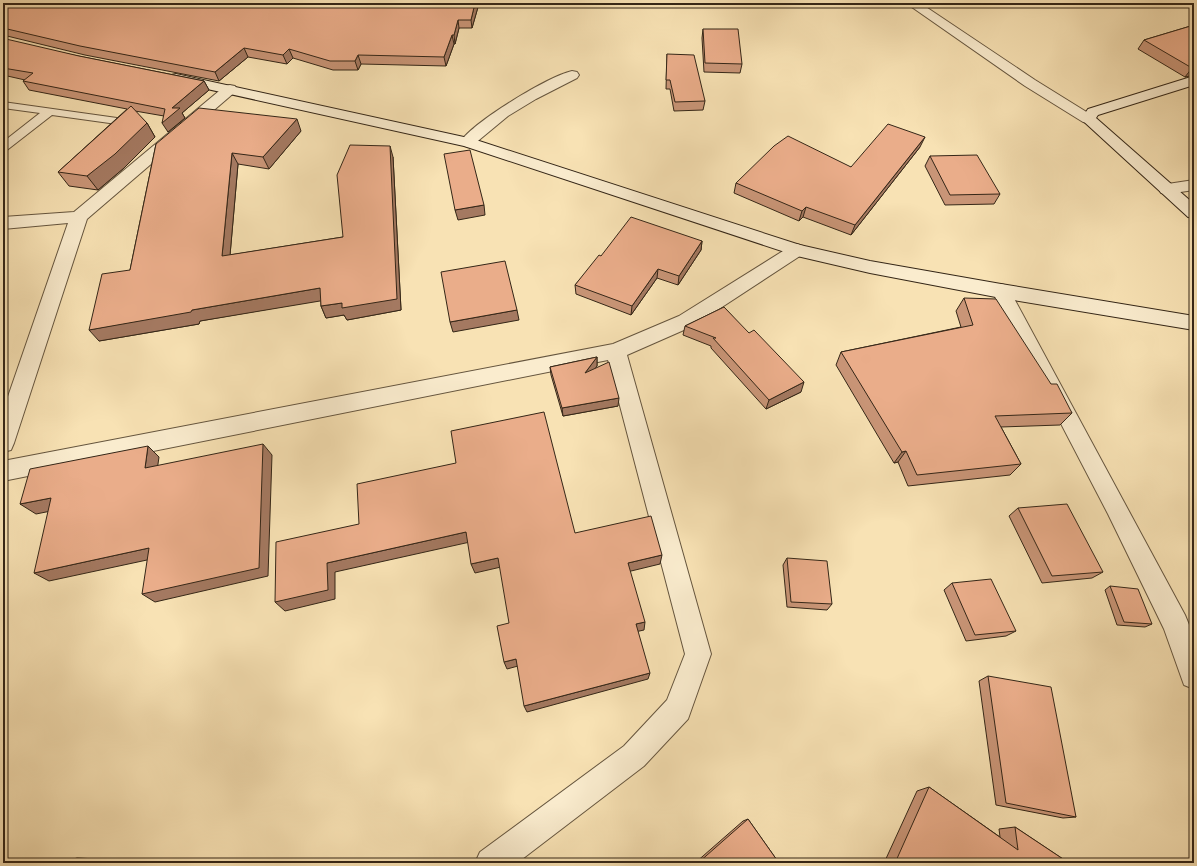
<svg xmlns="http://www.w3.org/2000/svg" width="1197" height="866" viewBox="0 0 1197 866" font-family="'Libre Caslon Text',serif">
<rect width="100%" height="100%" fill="#f8e2b4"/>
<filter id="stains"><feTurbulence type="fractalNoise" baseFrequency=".005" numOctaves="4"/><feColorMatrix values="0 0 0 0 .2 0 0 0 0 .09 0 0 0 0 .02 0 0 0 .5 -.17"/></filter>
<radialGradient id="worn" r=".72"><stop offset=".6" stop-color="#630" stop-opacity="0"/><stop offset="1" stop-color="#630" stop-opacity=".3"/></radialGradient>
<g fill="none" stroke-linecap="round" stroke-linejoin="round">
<defs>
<path id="lane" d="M3,102L124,119L129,122L124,125L52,115L7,150L3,151V142L40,113L3,108Z"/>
<path id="street" d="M906,3H920L1035,80L1093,116L1095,119L1093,122L1088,123L1083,122L1025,86Z
M572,71L577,72L579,75L577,78L536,99L508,116L473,145L468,147L463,145L460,142C475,121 547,77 572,71Z
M230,85L235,86L237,89L235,92L87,219L14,443L11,450L3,452V411L68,223L3,229V217L74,212L225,86Z
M1194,180V190L1167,194L1161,193L1159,189L1161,185Z
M797,244L803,246L806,250L803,254L693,326L627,355L711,654L688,719L644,766L517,863H475L480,852L624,746L667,700L685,654L608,360L3,481V461L613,344L679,316L791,246Z
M1001,284L1008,286L1010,291L1185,615L1194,637V689L1184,685L1164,629L1108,514L992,291L994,286Z"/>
<path id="secondary" d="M176,74L473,139L800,245L870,261L1001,284L1194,316V330L1001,298L870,273L797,256L464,146L171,81L169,78L171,75Z
M1194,76V85L1098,115L1096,118L1194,204V218L1188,217L1081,119L1088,109Z"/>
</defs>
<use href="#lane" stroke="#65553e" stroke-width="2"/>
<use href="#street" stroke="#65553e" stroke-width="2"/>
<use href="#secondary" stroke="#342617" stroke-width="2"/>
<use href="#lane" fill="#faecce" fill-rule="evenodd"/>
<use href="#street" fill="#faecce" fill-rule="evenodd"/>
<use href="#secondary" fill="#faecce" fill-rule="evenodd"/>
</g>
<path fill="#c99577" stroke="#342617" d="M3,3H477L478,7L472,28H459L455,44H454L446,66L361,64L358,70H333L293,58L287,64L248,57L219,81L85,55L3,35Z
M1194,25V75L1185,77L1138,49L1144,40Z
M703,29L742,64L740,73L704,72L702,38Z
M3,41L204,81L209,90L182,113L185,118L168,132L164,116L135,111L147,123L155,137L124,168L98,190L69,186L58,172L127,109L29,90L23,81L25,80L3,75Z
M667,54L705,101L703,110L674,111L670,89H666Z
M301,131L269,169L238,164L230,255L343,237L393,157L401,310L347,320L344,315L326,318L321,306V300L200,321L199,324L99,341L130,270L156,144Z
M920,147L851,235L803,217L799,221L734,193L736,183L851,167Z
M930,156L1000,194L994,204L945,205L925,166Z
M702,241L701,250L678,285L657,278L631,315L576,294L575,285L601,256Z
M964,298L1051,384L1072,413L1060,425L1001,427L1021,464L1010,475L908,486L898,462L894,463L836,365L841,352L961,327L956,311Z
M724,307L801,392L766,409L711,348V346L683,335L685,326Z
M597,357V366L594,369L618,406L563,416L551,375L550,367Z
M1018,508L1103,572L1092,578L1042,583L1009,516Z
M787,558L832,604L827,610L787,607L783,565Z
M952,583L1016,631L1006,636L966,641L944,590Z
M1110,586L1152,624L1145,627L1117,625L1105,590Z
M988,676L1076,817L1063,818L996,805L979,681Z
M929,787L1000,837L999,829L1015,827L1069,863H884L917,791Z
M748,819L779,863H695L743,821Z"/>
<path fill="#a47961" stroke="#342617" d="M475,3H477L478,7L472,28L471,20Z
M458,20L459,28L455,44L454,35Z
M452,35L454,44L446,66L444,57Z
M244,48L248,57L219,81L215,72Z
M289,49L293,58L287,64L283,55Z
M358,55L361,64L358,70L355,61Z
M1194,67V75L1185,77L1192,68Z
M204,81L209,90L182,113L185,118L168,132L162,123L172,108Z
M297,119L301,131L269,169L263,157Z
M147,123L155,137L124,168L98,190L87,176Z
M925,137L920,147L851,235L855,225Z
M390,146L393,157L401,310L347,320L344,315L326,318L321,306L342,303Z
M232,153L238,164L229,267L222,256Z
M484,205L485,215L458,220L455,210Z
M806,207L803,217L799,221L802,211Z
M702,241L701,250L678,285L679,276Z
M658,269L657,278L631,315L632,306Z
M320,288L326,300L200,321L199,324L99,341L89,330L192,310Z
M517,310L519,320L453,332L450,322Z
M597,357V366L586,382L585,373Z
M804,382L801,392L766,409L769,400Z
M619,398L618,406L563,416L562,408Z
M263,444L272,455L268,576L155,602L142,594Z
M148,446L159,457L156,478L145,468Z
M906,451L898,462L894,463L902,452Z
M51,498L66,508L36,514L20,504Z
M466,532L470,542L335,572V599L285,611L275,602L327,563Z
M149,548L161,557L49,581L34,573Z
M662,555L660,564L627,572L628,563Z
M498,558L501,567L475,573L471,564Z
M645,622L644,630L635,632L636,624Z
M516,659L518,666L507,669L504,662Z
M650,673L648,679L527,712L524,706Z
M77,858L98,859L97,863H76Z"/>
<path fill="#eaad8a" stroke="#342617" d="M3,3H475L471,20H458L454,35H452L444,57L358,55L355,61H330L289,49L283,55L244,48L215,72L80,46L3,28Z
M1194,25V67L1192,68L1144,40Z
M703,29H738L742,64L705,63Z
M6,39L79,56L204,81L172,108H180L162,123L165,109L23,81L33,73L3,68V41Z
M667,54L694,55L705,101L675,102L670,80H666Z
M131,106L147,123L115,154L87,176L58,172Z
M199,108L297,119L263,157L232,153L222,256L343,237L337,175L350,145L390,146L397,299L342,308V303L321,306L320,288L192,310L191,312L89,330L102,274L130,270L156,144Z
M888,124L925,137L855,225L806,207L802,211L736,183L774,146L788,136L851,167Z
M470,150L484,205L455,210L444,154Z
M977,155L1000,194L950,195L930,156Z
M631,217L702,241L679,276L658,269L632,306L575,285L599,255L601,256Z
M505,261L517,310L450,322L441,272Z
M964,298L996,299L1051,384H1057L1072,413L995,416L1021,464L917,475L906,451L902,452L841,352L973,325Z
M724,307L749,333L754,330L804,382L769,400L713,338H716L685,326Z
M597,357L585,373L609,362L619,398L562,408L550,367Z
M544,412L575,533L651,516L662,555L628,563L645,622L636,624L650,673L524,706L516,659L504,662L497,626L509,623L498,558L471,564L466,532L327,563L328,590L275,602L276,542L359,524L357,484L456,463L451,431Z
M263,444L259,568L142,594L149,548L34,573L51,498L20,504L30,469L148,446L145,468Z
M1067,504L1103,572L1052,576L1018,508Z
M787,558L827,561L832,604L791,602Z
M991,579L1016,631L975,635L952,583Z
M1110,586L1138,589L1152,624L1124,622Z
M988,676L1051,687L1076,817L1006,803Z
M929,787L1018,850L1015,827L1069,863H895Z
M748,819L779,863H698Z
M77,858L76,863H59Z"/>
<rect width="1197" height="866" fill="none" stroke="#f8e2b4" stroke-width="16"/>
<rect x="4" y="4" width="1189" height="858" fill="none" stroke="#342617" stroke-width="2"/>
<rect x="8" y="8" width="1181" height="850" fill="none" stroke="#342617"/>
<rect width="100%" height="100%" filter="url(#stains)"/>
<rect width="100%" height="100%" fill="url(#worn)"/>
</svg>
